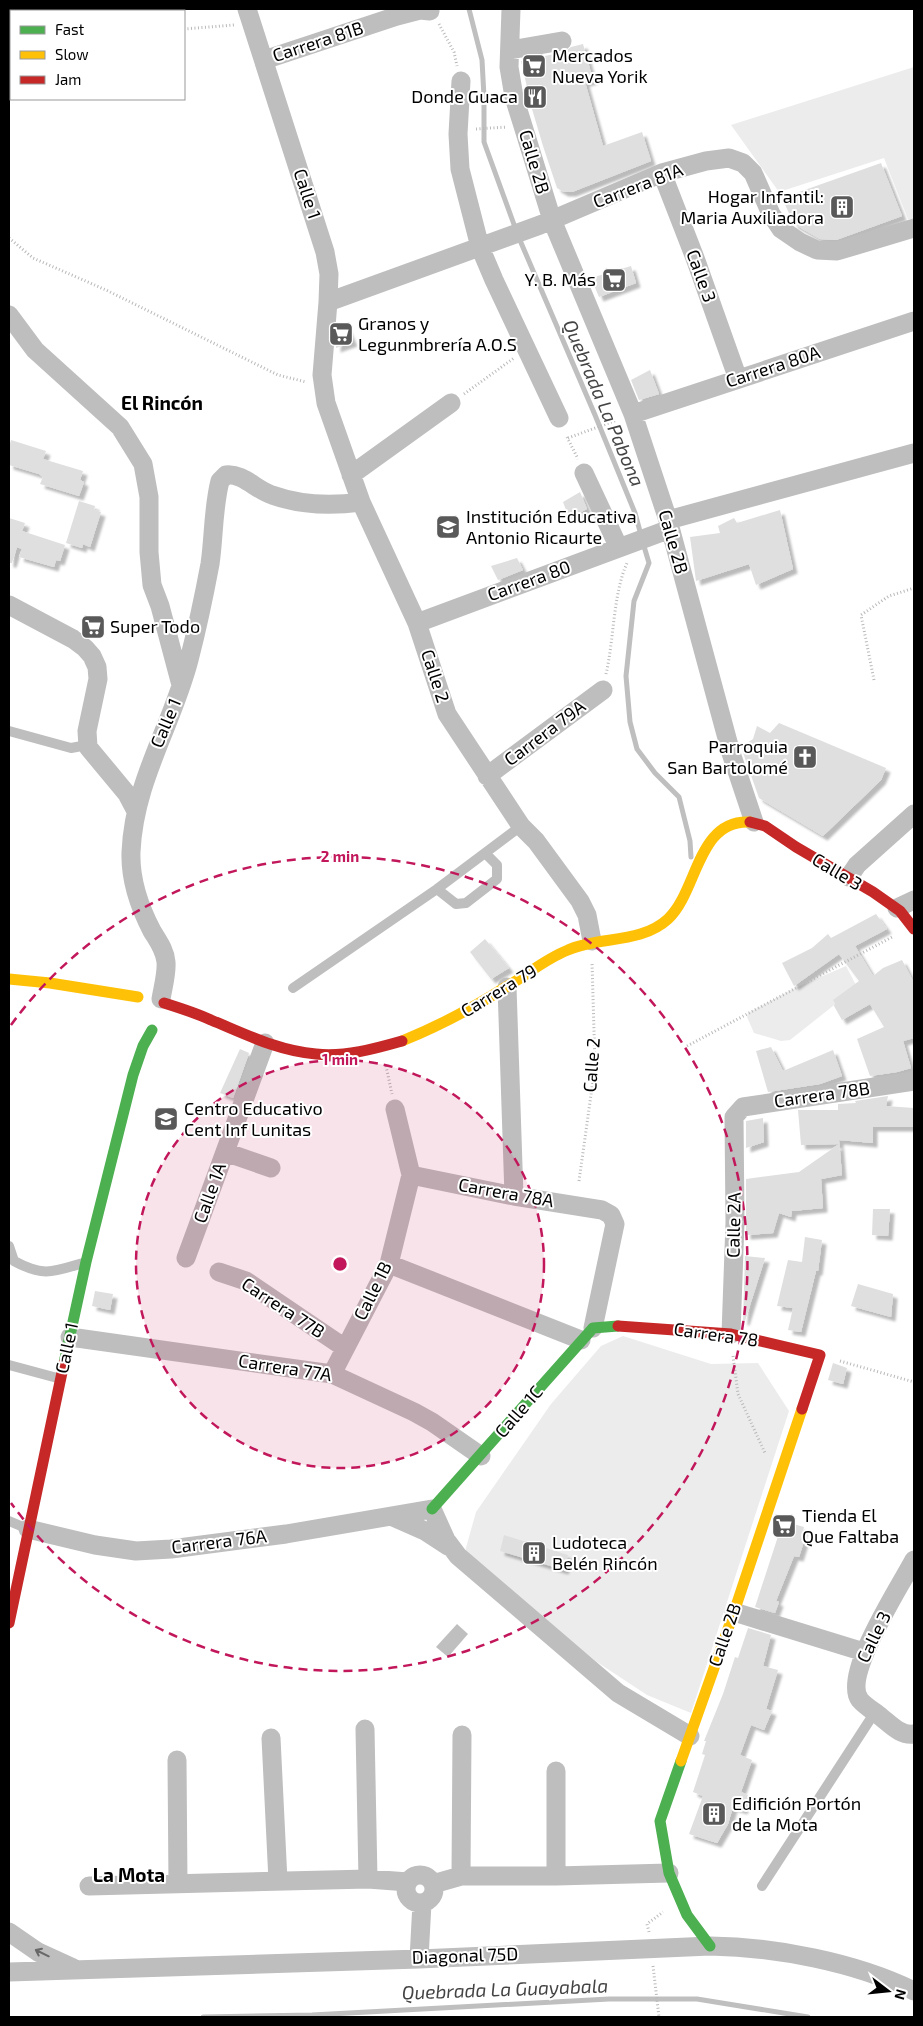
<svg xmlns="http://www.w3.org/2000/svg" width="923" height="2026" viewBox="0 0 923 2026" font-family="'Exo 2',sans-serif">
<defs>
<filter id="shadow"><feDropShadow dx="4.5" dy="4.5" stdDeviation="1" flood-color="#0004"/></filter>
</defs>
<rect width="100%" height="100%" fill="#fff"/>
<path fill="#ececec" d="M914,67V219H908L884,158L779,192L731,125Z
M846,966L857,987L790,1040L781,1041L754,1033L747,1017L748,1013L793,989Z
M623,1336L711,1364L758,1363L789,1411L691,1713L647,1695L597,1662L464,1555L476,1512L551,1404L601,1346Z"/>
<path fill="#bfbfbf" d="M457,1624L468,1634L448,1657L436,1647Z"/>
<g fill="none" stroke-linecap="round" stroke-linejoin="round">
<path stroke="#bfbfbf" stroke-width="5" d="M469,9L482,60L484,97V142L516,230
M519,238L595,415L635,513L641,535
M643,543L649,563L634,601L626,676L630,722L637,749L655,773L679,797L690,841L691,857
M203,2017L312,2015L609,1999H697L808,2017"/>
</g>
<path fill="#dfdfdf" filter="url(#shadow)" d="M583,44L593,80L585,82L603,146L642,132L651,161L572,192H564L557,188L543,146L532,109L521,61L564,52L571,47Z
M881,163L902,216L836,240L820,239L794,224L782,198Z
M631,266L636,283L599,297L591,278Z
M346,325L353,342L336,348L337,328Z
M650,370L659,394L639,400L631,380Z
M11,440L46,451L43,459L83,471L80,480L84,482L79,496L40,484L43,477L39,474L9,465V447Z
M580,492L587,509L569,518L563,502Z
M79,501L95,506L94,510L101,512L90,547L83,544L82,548L66,543Z
M780,510L793,569L756,585L749,564L696,581L690,537L720,533L718,526L734,518L737,523Z
M9,518L25,523L22,531L65,545L60,561L56,560L54,567L19,557L22,549L17,547L12,563H9Z
M517,558L523,570L498,580L491,566Z
M779,723L886,768L881,780L823,836L759,798L741,747L753,739L757,726L770,733Z
M876,914L887,929L855,946L873,976L883,968L902,960L914,983V1038L903,1041L911,1068L897,1072L870,1076L857,1039L884,1027L870,1004L842,1020L834,1006L835,1003L833,1000L859,981L839,954L794,986L782,963L812,948L828,934L831,938Z
M485,939L509,968L491,979L470,952Z
M771,1047L783,1071L833,1050L842,1076L820,1084L768,1092L756,1051Z
M240,1049L249,1053L233,1098L220,1093Z
M888,1096L886,1106L914,1108V1127H873V1143L839,1140L842,1175L821,1179L823,1208L792,1211L791,1217L779,1213L773,1233L746,1235V1179L799,1172L839,1144L801,1145L798,1110H838V1104L856,1103L855,1101Z
M763,1118L764,1142L746,1148V1121Z
M873,1209H890L888,1236L872,1235Z
M805,1237L822,1240L818,1271H816L801,1332L788,1330L793,1308L777,1306L788,1260L802,1262Z
M745,1256L765,1258L745,1321H743Z
M858,1284L893,1294L891,1317L851,1306Z
M95,1291L113,1294L110,1310L92,1306Z
M833,1363L847,1368L843,1384L828,1380Z
M783,1521L804,1527L800,1540L804,1541L799,1557L794,1556L776,1601L779,1602L775,1613L755,1607Z
M504,1535L568,1555L564,1570L500,1551Z
M748,1628L771,1635L763,1666L778,1670L766,1709L772,1711L764,1730L751,1725L740,1755L752,1760L741,1792L748,1795L743,1810L733,1807L728,1824L717,1843L689,1834L703,1796L693,1792L705,1755L702,1754L706,1741H704L723,1694L735,1657L738,1658Z"/>
<g fill="none" stroke-linecap="round" stroke-linejoin="round">
<path stroke="#b9b9b9" stroke-width="3" stroke-dasharray="1 2.5" stroke-linecap="butt" d="M439,24L454,52L457,66
M184,29L234,25
M9,61L11,60
M476,129L507,127
M9,238L33,258L106,290L278,375L306,382
M464,394L514,358
M567,437L578,459
M568,438L617,420
M606,674C614,640 613,594 627,563
M874,680L861,615L889,596L914,588
M687,1046L894,936
M386,1066L392,1094
M579,1181L595,1066L592,962
M733,1356L738,1394L765,1453
M840,1361L914,1382
M649,1932L647,1924L663,1912
M653,1966L659,2017"/>
<path stroke="#bebebe" stroke-width="10" d="M9,731L71,748L82,746L87,742
M437,889L456,904L466,903L497,879V865L486,854
M293,988L437,889L521,826
M9,1246L14,1261C43,1277 53,1272 83,1263
M9,1365L61,1379
M9,1521L28,1529
M762,1886L875,1712"/>
<path stroke="#bebebe" stroke-width="19" d="M247,9L325,252L329,274L328,302L322,375L326,403L361,502L417,623L447,714L521,826L536,841L580,901L587,915L592,941
M511,9L509,67L514,97L523,126L552,220L633,414L668,520L731,753L754,822
M510,50L562,41
M264,60L397,16L420,10L430,11
M461,81L458,134L460,169L480,247L494,280L559,418
M662,173L695,258L738,379
M328,302L540,225L662,173L706,161L729,158L743,163L753,173L771,214L781,229L800,242L817,250L837,251L914,228
M9,315L35,350L120,427L143,464L149,497V552L152,585L160,606L181,685
M633,414L914,321
M584,473L619,548
M351,475L451,403
M668,520L914,453
M9,605L73,639L85,648L92,656L97,667L98,679L87,731L88,747L127,794L136,811
M417,623L670,529
M487,776L603,690
M849,877L857,865L914,814
M897,908L914,900
M507,987L514,1196
M161,999C163,987 167,973 166,962C165,950 158,941 152,931C139,906 130,880 131,852C134,781 172,726 189,660C197,629 204,596 210,564C214,537 213,508 220,481L226,475C243,473 256,490 272,495C300,505 332,506 361,502
M225,1152L271,1168
M411,1175L514,1196L602,1210L611,1215L615,1224L593,1328
M186,1258L265,1043
M389,1264L581,1340
M219,1272L246,1281L345,1348
M731,1334L735,1222L734,1117L743,1107L914,1081
M70,1337L332,1374L414,1412L432,1422L481,1456
M332,1374L389,1264L411,1175L395,1109
M391,1516L425,1531L448,1546
M28,1529L95,1545L136,1551L171,1549L286,1534L432,1509L446,1540L458,1556L618,1693L690,1736
M914,1560C901,1585 841,1676 860,1700C865,1706 875,1712 881,1717C891,1725 901,1736 914,1734
M734,1612L864,1652
M365,1729L368,1879
M271,1738L278,1881
M177,1760L178,1884
M406 1889a14 14 0 1 1 28 0a14 14 0 1 1-28 0Z
M461,1876L462,1735
M556,1876V1771
M433,1884L461,1876H556L669,1873
M89,1886L368,1879L408,1882
M9,1932L38,1952L73,1968
M419,1959L422,1903
M9,1972L419,1959L710,1946C775,1947 855,1962 914,1991"/>
<path stroke="#4caf50" stroke-width="11" d="M64,1363L86,1262L133,1075L143,1046L152,1030
M432,1509L593,1328L618,1326
M681,1761L660,1821L669,1873L687,1915L710,1946"/>
<path stroke="#ffc107" stroke-width="11" d="M9,979L50,983L138,997
M402,1041C439,1026 473,1008 506,987C527,975 545,959 568,950C599,936 641,944 668,919C698,891 697,819 750,822
M681,1761L734,1612L802,1409"/>
<path stroke="#c62828" stroke-width="11" d="M750,822L765,826L796,847L873,892L900,911L914,929
M164,1003C180,1008 196,1013 211,1020C245,1034 278,1051 316,1054C345,1057 374,1049 402,1041
M618,1326L731,1334L820,1355L802,1409
M9,1623L64,1363"/>
</g>
<defs><path id="oneway-shaft" d="M-6 0H5M1.5-3L5.5 0L1.5 3" fill="none" stroke-width="1.6" stroke-linecap="round" stroke-linejoin="round" transform="scale(1.25)"/></defs>
<use stroke="#686868" href="#oneway-shaft" transform="translate(42 1953) rotate(-154)"/>
<circle cx="340" cy="1264" r="204" fill="#c2185b" fill-opacity=".12"/>
<g fill="none" stroke="#c2185b" stroke-width="2.5" stroke-dasharray="9 6">
<circle cx="340" cy="1264" r="204"/>
<path d="M11 1025A407 407 0 1 1 11 1503"/>
</g>
<defs>
<symbol id="supermarket-square" viewBox="-11 -11 22 22"><rect x="-9" y="-9" width="18" height="18" rx="4" fill="#595959" stroke="#fff"/><path d="M-6-5.5h2.5l.6 2H6L4.5 2H-2.5L-4.4-4H-6ZM-1.5 3.2a1.3 1.3 0 1 0 .1 0ZM3 3.2a1.3 1.3 0 1 0 .1 0Z" fill="#fff"/></symbol>
<symbol id="restaurant-square" viewBox="-11 -11 22 22"><rect x="-9" y="-9" width="18" height="18" rx="4" fill="#595959" stroke="#fff"/><path d="M-5-6h1v4h1v-4h1v4h1v-4h1v5L-1.5 .5V6h-2V.5L-5-1ZM5-6V6H3V1.5H1.5Q1.5-4 5-6Z" fill="#fff"/></symbol>
<symbol id="building-square" viewBox="-11 -11 22 22"><rect x="-9" y="-9" width="18" height="18" rx="4" fill="#595959" stroke="#fff"/><path d="M-4-6H4V6H1V3H-1V6H-4ZM-2.5-4.3h1.7v1.8h-1.7ZM.8-4.3h1.7v1.8H.8ZM-2.5-1h1.7V.8h-1.7ZM.8-1h1.7V.8H.8Z" fill="#fff"/></symbol>
<symbol id="school-square" viewBox="-11 -11 22 22"><rect x="-9" y="-9" width="18" height="18" rx="4" fill="#595959" stroke="#fff"/><path d="M0-5L7-2L0 1L-7-2ZM-4 1L0 2.5L4 1V4Q0 6-4 4Z" fill="#fff"/></symbol>
<symbol id="church-square" viewBox="-11 -11 22 22"><rect x="-9" y="-9" width="18" height="18" rx="4" fill="#595959" stroke="#fff"/><path d="M-1.2-6h2.4v3.5h3.3v2.4h-3.3V6h-2.4V-.1h-3.3v-2.4h3.3Z" fill="#fff"/></symbol>
</defs>
<g fill-rule="evenodd">
<use href="#supermarket-square" x="520" y="52" width="28" height="28"/>
<use href="#restaurant-square" x="521" y="83" width="28" height="28"/>
<use href="#building-square" x="828" y="193" width="28" height="28"/>
<use href="#supermarket-square" x="600" y="266" width="28" height="28"/>
<use href="#supermarket-square" x="327" y="320" width="28" height="28"/>
<use href="#school-square" x="434" y="513" width="28" height="28"/>
<use href="#supermarket-square" x="79" y="613" width="28" height="28"/>
<use href="#church-square" x="791" y="743" width="28" height="28"/>
<use href="#school-square" x="152" y="1105" width="28" height="28"/>
<use href="#supermarket-square" x="770" y="1512" width="28" height="28"/>
<use href="#building-square" x="520" y="1539" width="28" height="28"/>
<use href="#building-square" x="700" y="1800" width="28" height="28"/>
</g>
<g text-anchor="middle" stroke-width="4" stroke-linejoin="round" paint-order="stroke">
<g font-size="18" fill="#000" stroke="#fff">
<text transform="translate(318 42) rotate(-18)" y="6">Carrera 81B</text>
<text transform="translate(534 162) rotate(73)" y="6">Calle 2B</text>
<text transform="translate(638 186) rotate(-21)" y="6">Carrera 81A</text>
<text transform="translate(307 194) rotate(72)" y="6">Calle 1</text>
<text transform="translate(701 276) rotate(70)" y="6">Calle 3</text>
<text transform="translate(773 367) rotate(-18)" y="6">Carrera 80A</text>
<text transform="translate(673 542) rotate(74)" y="6">Calle 2B</text>
<text transform="translate(529 581) rotate(-20)" y="6">Carrera 80</text>
<text transform="translate(435 676) rotate(72)" y="6">Calle 2</text>
<text transform="translate(166 723) rotate(-67)" y="6">Calle 1</text>
<text transform="translate(545 733) rotate(-37)" y="6">Carrera 79A</text>
<text transform="translate(837 872) rotate(31)" y="6">Calle 3</text>
<text transform="translate(499 991) rotate(-31)" y="6">Carrera 79</text>
<text transform="translate(592 1065) rotate(-86)" y="6">Calle 2</text>
<text transform="translate(822 1095) rotate(-8)" y="6">Carrera 78B</text>
<text transform="translate(210 1193) rotate(-70)" y="6">Calle 1A</text>
<text transform="translate(506 1193) rotate(10)" y="6">Carrera 78A</text>
<text transform="translate(734 1225) rotate(-89)" y="6">Calle 2A</text>
<text transform="translate(373 1291) rotate(-64)" y="6">Calle 1B</text>
<text transform="translate(283 1308) rotate(33)" y="6">Carrera 77B</text>
<text transform="translate(716 1335) rotate(8)" y="6">Carrera 78</text>
<text transform="translate(67 1348) rotate(-78)" y="6">Calle 1</text>
<text transform="translate(285 1368) rotate(9)" y="6">Carrera 77A</text>
<text transform="translate(519 1412) rotate(-49)" y="6">Calle 1C</text>
<text transform="translate(219 1542) rotate(-7)" y="6">Carrera 76A</text>
<text transform="translate(725 1635) rotate(-71)" y="6">Calle 2B</text>
<text transform="translate(874 1637) rotate(-64)" y="6">Calle 3</text>
<text transform="translate(465 1956) rotate(-2)" y="6">Diagonal 75D</text>
</g>
<g font-size="18" fill="#000" stroke="#fff" text-anchor="start">
<text x="552" y="62">Mercados<tspan x="552" dy="21">Nueva Yorik</tspan></text>
<text x="518" y="103" text-anchor="end">Donde Guaca</text>
<text x="824" y="203" text-anchor="end">Hogar Infantil:<tspan x="824" dy="21">Maria Auxiliadora</tspan></text>
<text x="596" y="286" text-anchor="end">Y. B. Más</text>
<text x="358" y="330">Granos y<tspan x="358" dy="21">Legunmbrería A.O.S</tspan></text>
<text x="466" y="523">Institución Educativa<tspan x="466" dy="21">Antonio Ricaurte</tspan></text>
<text x="110" y="633">Super Todo</text>
<text x="788" y="753" text-anchor="end">Parroquia<tspan x="788" dy="21">San Bartolomé</tspan></text>
<text x="184" y="1115">Centro Educativo<tspan x="184" dy="21">Cent Inf Lunitas</tspan></text>
<text x="802" y="1522">Tienda El<tspan x="802" dy="21">Que Faltaba</tspan></text>
<text x="552" y="1549">Ludoteca<tspan x="552" dy="21">Belén Rincón</tspan></text>
<text x="732" y="1810">Edifición Portón<tspan x="732" dy="21">de la Mota</tspan></text>
</g>
<g font-size="19" font-weight="bold" fill="#000" stroke="#fff">
<text x="162" y="410">El Rincón</text>
<text x="129" y="1882">La Mota</text>
</g>
<g font-size="19" font-style="italic" fill="#444" stroke="#fff">
<text transform="translate(604 403) rotate(67)" y="7">Quebrada La Pabona</text>
<text transform="translate(505 1989) rotate(-2)" y="7">Quebrada La Guayabala</text>
</g>
</g>
<circle cx="340" cy="1264" r="8" fill="#c2185b" stroke="#fff" stroke-width="2.5"/>
<g font-size="15" text-anchor="middle" font-weight="bold" fill="#c2185b" stroke="#fff" stroke-width="4" stroke-linejoin="round" paint-order="stroke">
<text x="340" y="862">2 min</text>
<text x="340" y="1065">1 min</text>
</g>
<rect width="923" height="2026" fill="none" stroke="#000000" stroke-width="20"/>
<rect x="10" y="10" width="175" height="90" fill="#ffffff" stroke="#999999"/>
<rect x="20" y="26" width="25" height="8" fill="#4caf50" stroke="#999999"/>
<text x="55" y="35" font-size="15" fill="#000000">Fast</text>
<rect x="20" y="51" width="25" height="8" fill="#ffc107" stroke="#999999"/>
<text x="55" y="60" font-size="15" fill="#000000">Slow</text>
<rect x="20" y="76" width="25" height="8" fill="#c62828" stroke="#999999"/>
<text x="55" y="85" font-size="15" fill="#000000">Jam</text>
<g transform="translate(888 1991) rotate(106)" stroke="#ffffff" stroke-width="4" paint-order="stroke">
<path d="M0-4L9 19L0 12L-9 19Z" fill="#000000"/>
<text y="-8" font-size="14" font-weight="bold" text-anchor="middle" fill="#000000">N</text>
</g>
</svg>
